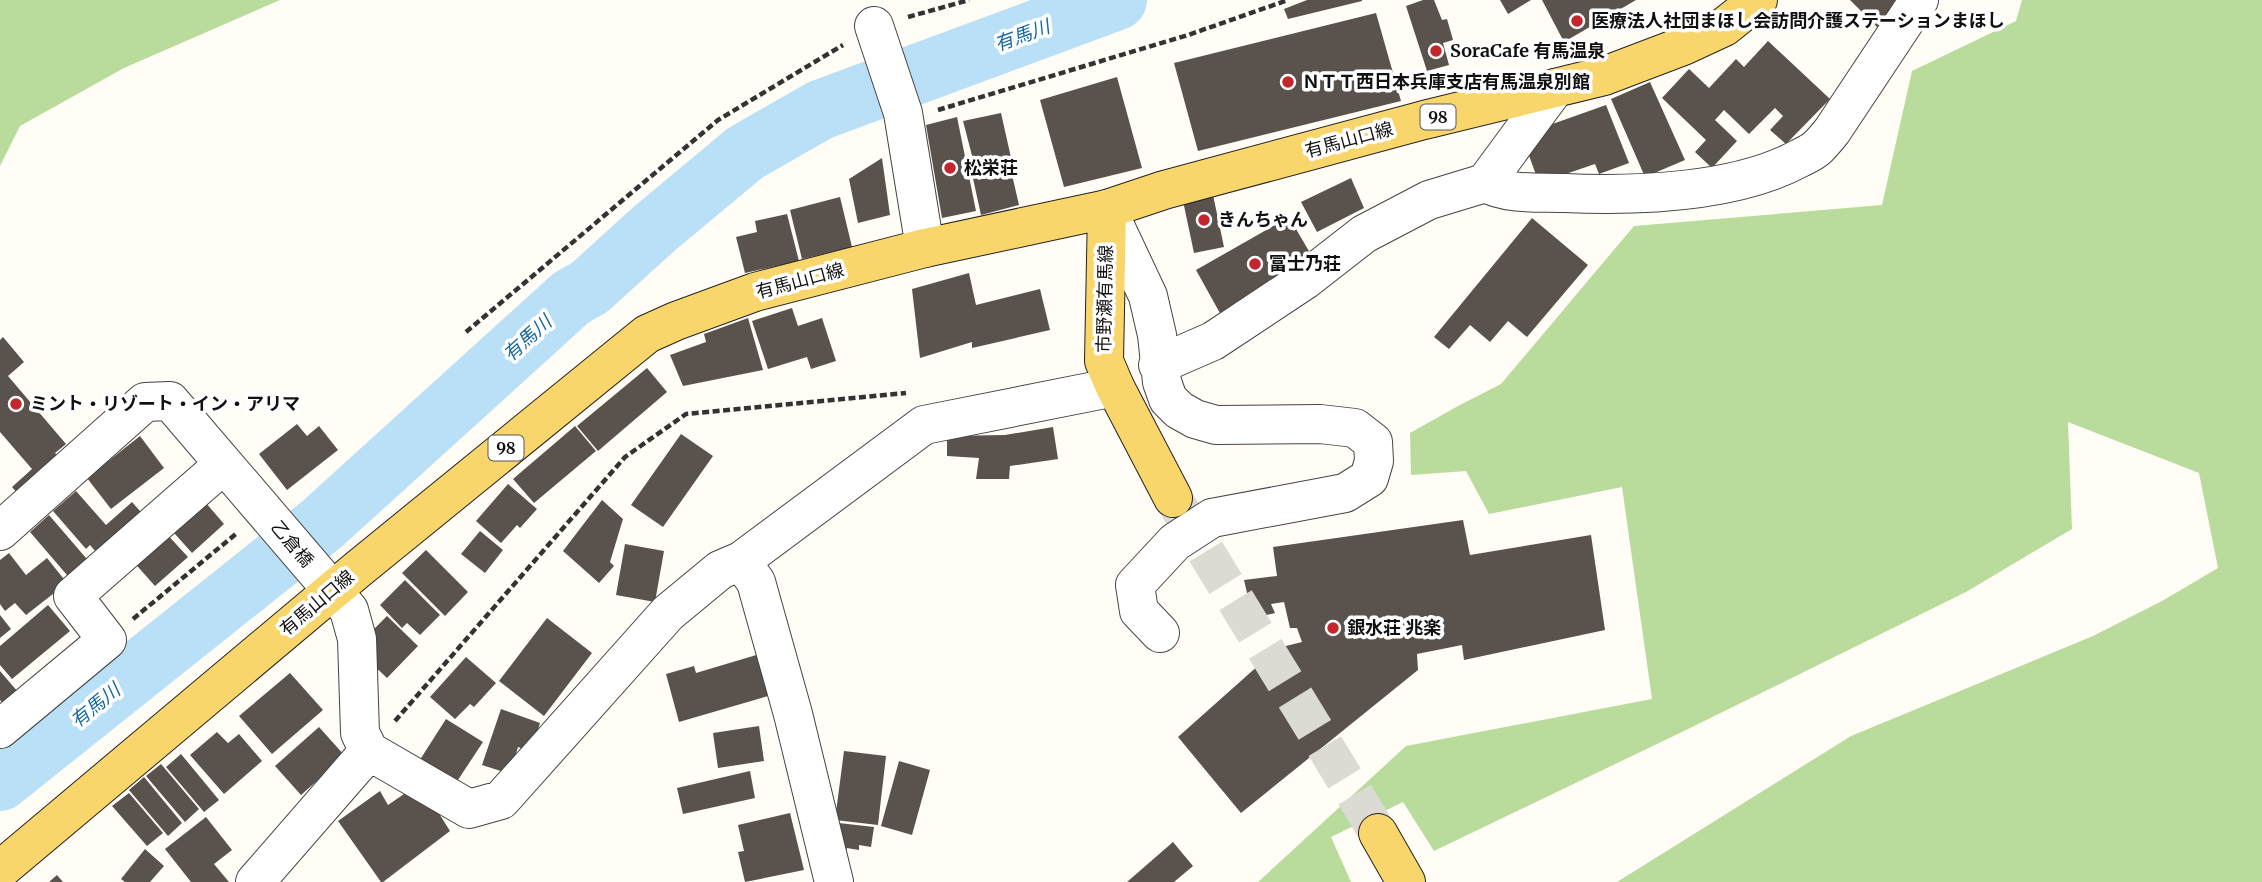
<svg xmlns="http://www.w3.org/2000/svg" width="2262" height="882" viewBox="0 0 2262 882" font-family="Merriweather,'Noto Sans JP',serif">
<rect width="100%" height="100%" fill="#fffdf5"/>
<path fill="#b9dc9c" d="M0,0H280L124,68L20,126L0,166Z
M2022,0H2262V882H1617L1851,736L2093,636L2162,601L2218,568L2199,473L2068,422L2072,529L1966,592L1684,731L1434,851L1403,802L1331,837L1351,882H1258L1406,746L1652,699L1622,487L1489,514L1466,471L1411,475L1410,433L1458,406L1501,384L1634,226L1882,205L1912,71L2016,21Z"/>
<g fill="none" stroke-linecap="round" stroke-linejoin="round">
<path stroke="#b9e0f7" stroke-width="60" d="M0,781L322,524L571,298L590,287L655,228L745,153L820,110L1117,0"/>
</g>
<path fill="#5a524d" d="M1307,0H1362V1L1288,19L1284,9Z
M1423,0H1434L1442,20L1447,19L1453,40L1443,43L1449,65L1427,71L1406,6Z
M1500,0H1531L1508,14Z
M1542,0H1636L1564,42Z
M1850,0H1910L1880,30Z
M1376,13L1401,101L1198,151L1174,63Z
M1768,41L1830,99L1786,144L1770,130L1783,116L1775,108L1749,134L1724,110L1715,120L1737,141L1712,168L1695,152L1706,140L1662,98L1689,69L1709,88L1736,59L1744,67Z
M1117,77L1142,168L1064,187L1040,100Z
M1650,82L1685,160L1645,177L1611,99Z
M1606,105L1629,163L1599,174L1595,164L1539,183L1527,150L1544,127Z
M1001,113L1012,162L976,171L963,121Z
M957,117L976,211L942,218L926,125Z
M882,158L890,215L858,223L849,179Z
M1010,166L1019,205L981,215L972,174Z
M1351,178L1364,208L1317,232L1301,202Z
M1213,195L1224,247L1194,253L1183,201Z
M840,197L852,247L802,259L790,210Z
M787,214L799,261L745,273L736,237L757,232L755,221Z
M1289,217L1313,258L1221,315L1196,270Z
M1532,218L1588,265L1527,337L1508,321L1490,342L1470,325L1449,349L1434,337Z
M969,273L976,305L1040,289L1050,330L972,348V342L920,358L912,289Z
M792,308L798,326L822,318L836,361L811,369L807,357L768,369L752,321Z
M748,318L763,370L683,386L670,355L706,342L704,334Z
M3,337L24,362L8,376L66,444L55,453L66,466L25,502L12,487L32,469L0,432V340Z
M647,368L667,392L598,451L577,426Z
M297,424L307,436L319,426L338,450L287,490L259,454Z
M575,426L596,451L534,503L513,479Z
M1053,427L1058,459L1010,466L1009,479H976L979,458L947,456V436L1005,435Z
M681,434L713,456L663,527L631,505Z
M140,436L164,468L111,509L87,478Z
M508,484L537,509L520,528L517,525L501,543L476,521Z
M76,491L106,525L132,502L148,520L102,559L90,545L86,549L53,511Z
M200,496L224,524L192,553L167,525Z
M602,500L623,519L610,562L614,566L599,583L563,551Z
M49,515L92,565L73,582L30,532Z
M1463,520L1470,555L1591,535L1605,630L1464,660L1462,645L1417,654L1418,670L1241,813L1178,737L1278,648L1302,642L1297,628H1290L1284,602L1271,604L1275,613L1253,618L1244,580L1277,576L1273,547Z
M163,530L188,557L155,586L131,559Z
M480,531L503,550L485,573L461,554Z
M625,544L664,551L655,602L616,595Z
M426,550L468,592L445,616L402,573Z
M9,553L26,575L47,558L67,583L26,615L15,603L5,611L0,604V560Z
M405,580L440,615L420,635L407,623L402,628L380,605Z
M48,605L70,631L12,679L0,665V646Z
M0,615L11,629L0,638Z
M387,616L418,646L387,678L368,660L377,651L364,639Z
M547,618L592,653L544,716L499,681Z
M763,653L775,694L679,722L666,674L694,666L696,673Z
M466,657L496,683L474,707L470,704L455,719L430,697Z
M0,671L18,692L3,704L0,700Z
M290,673L323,710L272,754L239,716Z
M501,709L540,723L531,752L518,747L510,774L482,765Z
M446,719L483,742L452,789L416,766Z
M759,726L764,761L718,768L713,733Z
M319,727L345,756L301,795L275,766Z
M217,732L228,743L239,734L262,761L224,794L190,755Z
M844,751L886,756L878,825L835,820Z
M181,754L219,800L204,812L166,767Z
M899,761L930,770L912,835L881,826Z
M161,764L199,809L185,822L146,776Z
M750,771L755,798L683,814L677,788Z
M144,777L182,823L168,836L129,790Z
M380,791L388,805L407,792L433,804L450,831L383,882H381L338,821Z
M129,793L163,833L147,846L112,806Z
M790,813L804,870L745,882L738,852L744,851L738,825Z
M206,817L232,850L214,864L229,882H191L165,849Z
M830,822L874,827L871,847L859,845V850L847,848L846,852Z
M1173,842L1193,866L1174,882H1127Z
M145,849L164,866L150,882H125L121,879Z
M57,875L63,882H49Z"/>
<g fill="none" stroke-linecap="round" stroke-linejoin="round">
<path stroke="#dbdad3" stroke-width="38" stroke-dasharray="38 19" stroke-linecap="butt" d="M1176,503L1378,833"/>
<defs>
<path id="minor" d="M874,26L903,113L925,248
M1485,183L1555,88
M1107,209L1148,296L1157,335L1162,382L1168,399L1179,410L1195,419L1216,425L1320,424L1355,428L1373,442L1374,461L1369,478L1345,493L1212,518L1175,542L1135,585L1139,611L1160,633
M1158,365L1213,341L1305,280L1364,234L1429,200L1485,183C1508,195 1538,192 1564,193C1635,196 1736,193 1800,158C1806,155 1813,152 1818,147C1823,142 1828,136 1832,131L1919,0
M0,531L145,402L170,401L349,610L357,639L360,733L369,751L469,809L501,800L668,613L720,570L741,561L924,425L1115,387
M741,561L756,582L793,714L834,882
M0,729L107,640L73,596L223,465
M255,882L369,751"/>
<path id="major" d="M1107,209L1104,361L1115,387L1173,498
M1378,833L1406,882
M0,870L357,570L647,334L676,321L755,292L925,248L1107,209L1164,190L1424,120L1604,76L1683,46L1724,27L1758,0"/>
</defs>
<use href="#minor" stroke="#444" stroke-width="40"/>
<use href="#major" stroke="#222" stroke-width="40"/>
<path stroke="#333" stroke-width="4.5" stroke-dasharray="7 3.5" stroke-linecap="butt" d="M908,17L969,0
M938,110L1188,35L1288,0
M466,332L718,120L843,45
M133,619L237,533
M395,721L625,457L686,414L906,393"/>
<use href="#minor" stroke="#fff" stroke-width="38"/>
<use href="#major" stroke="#f9d66b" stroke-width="38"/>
</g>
<g fill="#c4262e" stroke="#fff" stroke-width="2.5">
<circle cx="1577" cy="21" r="7"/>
<circle cx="1436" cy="51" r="7"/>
<circle cx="1288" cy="82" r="7"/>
<circle cx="950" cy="168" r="7"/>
<circle cx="1204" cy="220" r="7"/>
<circle cx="1255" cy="264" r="7"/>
<circle cx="16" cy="404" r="7"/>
<circle cx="1333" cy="628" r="7"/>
</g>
<g text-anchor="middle" stroke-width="7" stroke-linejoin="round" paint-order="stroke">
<g fill="#fff" stroke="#585858" stroke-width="2">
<rect x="1420.5" y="104.5" width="35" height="25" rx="5"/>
<rect x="488.5" y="435.5" width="35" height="25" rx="5"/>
</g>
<g font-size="16" font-weight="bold" fill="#111">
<text x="1438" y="123">98</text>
<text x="506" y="454">98</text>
</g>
<g font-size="18" font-weight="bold" fill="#111" stroke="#fff" text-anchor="start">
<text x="1591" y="27">医療法人社団まほし会訪問介護ステーションまほし</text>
<text x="1450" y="57">SoraCafe 有馬温泉</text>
<text x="1302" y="88">ＮＴＴ西日本兵庫支店有馬温泉別館</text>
<text x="964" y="174">松栄荘</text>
<text x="1218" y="226">きんちゃん</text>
<text x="1269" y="270">冨士乃荘</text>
<text x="30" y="410">ミント・リゾート・イン・アリマ</text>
<text x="1347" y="634">銀水荘 兆楽</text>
</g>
<g font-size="18" fill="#111" stroke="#fff">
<text transform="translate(1349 140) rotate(-15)" y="6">有馬山口線</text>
<text transform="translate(800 281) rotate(-15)" y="6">有馬山口線</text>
<text transform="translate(1105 299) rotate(-89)" y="6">市野瀬有馬線</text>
<text transform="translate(292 544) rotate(50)" y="6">乙倉橋</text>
<text transform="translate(317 603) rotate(-40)" y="6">有馬山口線</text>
</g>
<g font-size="19" font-style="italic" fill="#1768a6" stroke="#fff">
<text transform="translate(1022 35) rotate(-20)" y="7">有馬川</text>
<text transform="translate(527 338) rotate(-42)" y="7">有馬川</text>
<text transform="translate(95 705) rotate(-39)" y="7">有馬川</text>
</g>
</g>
</svg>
